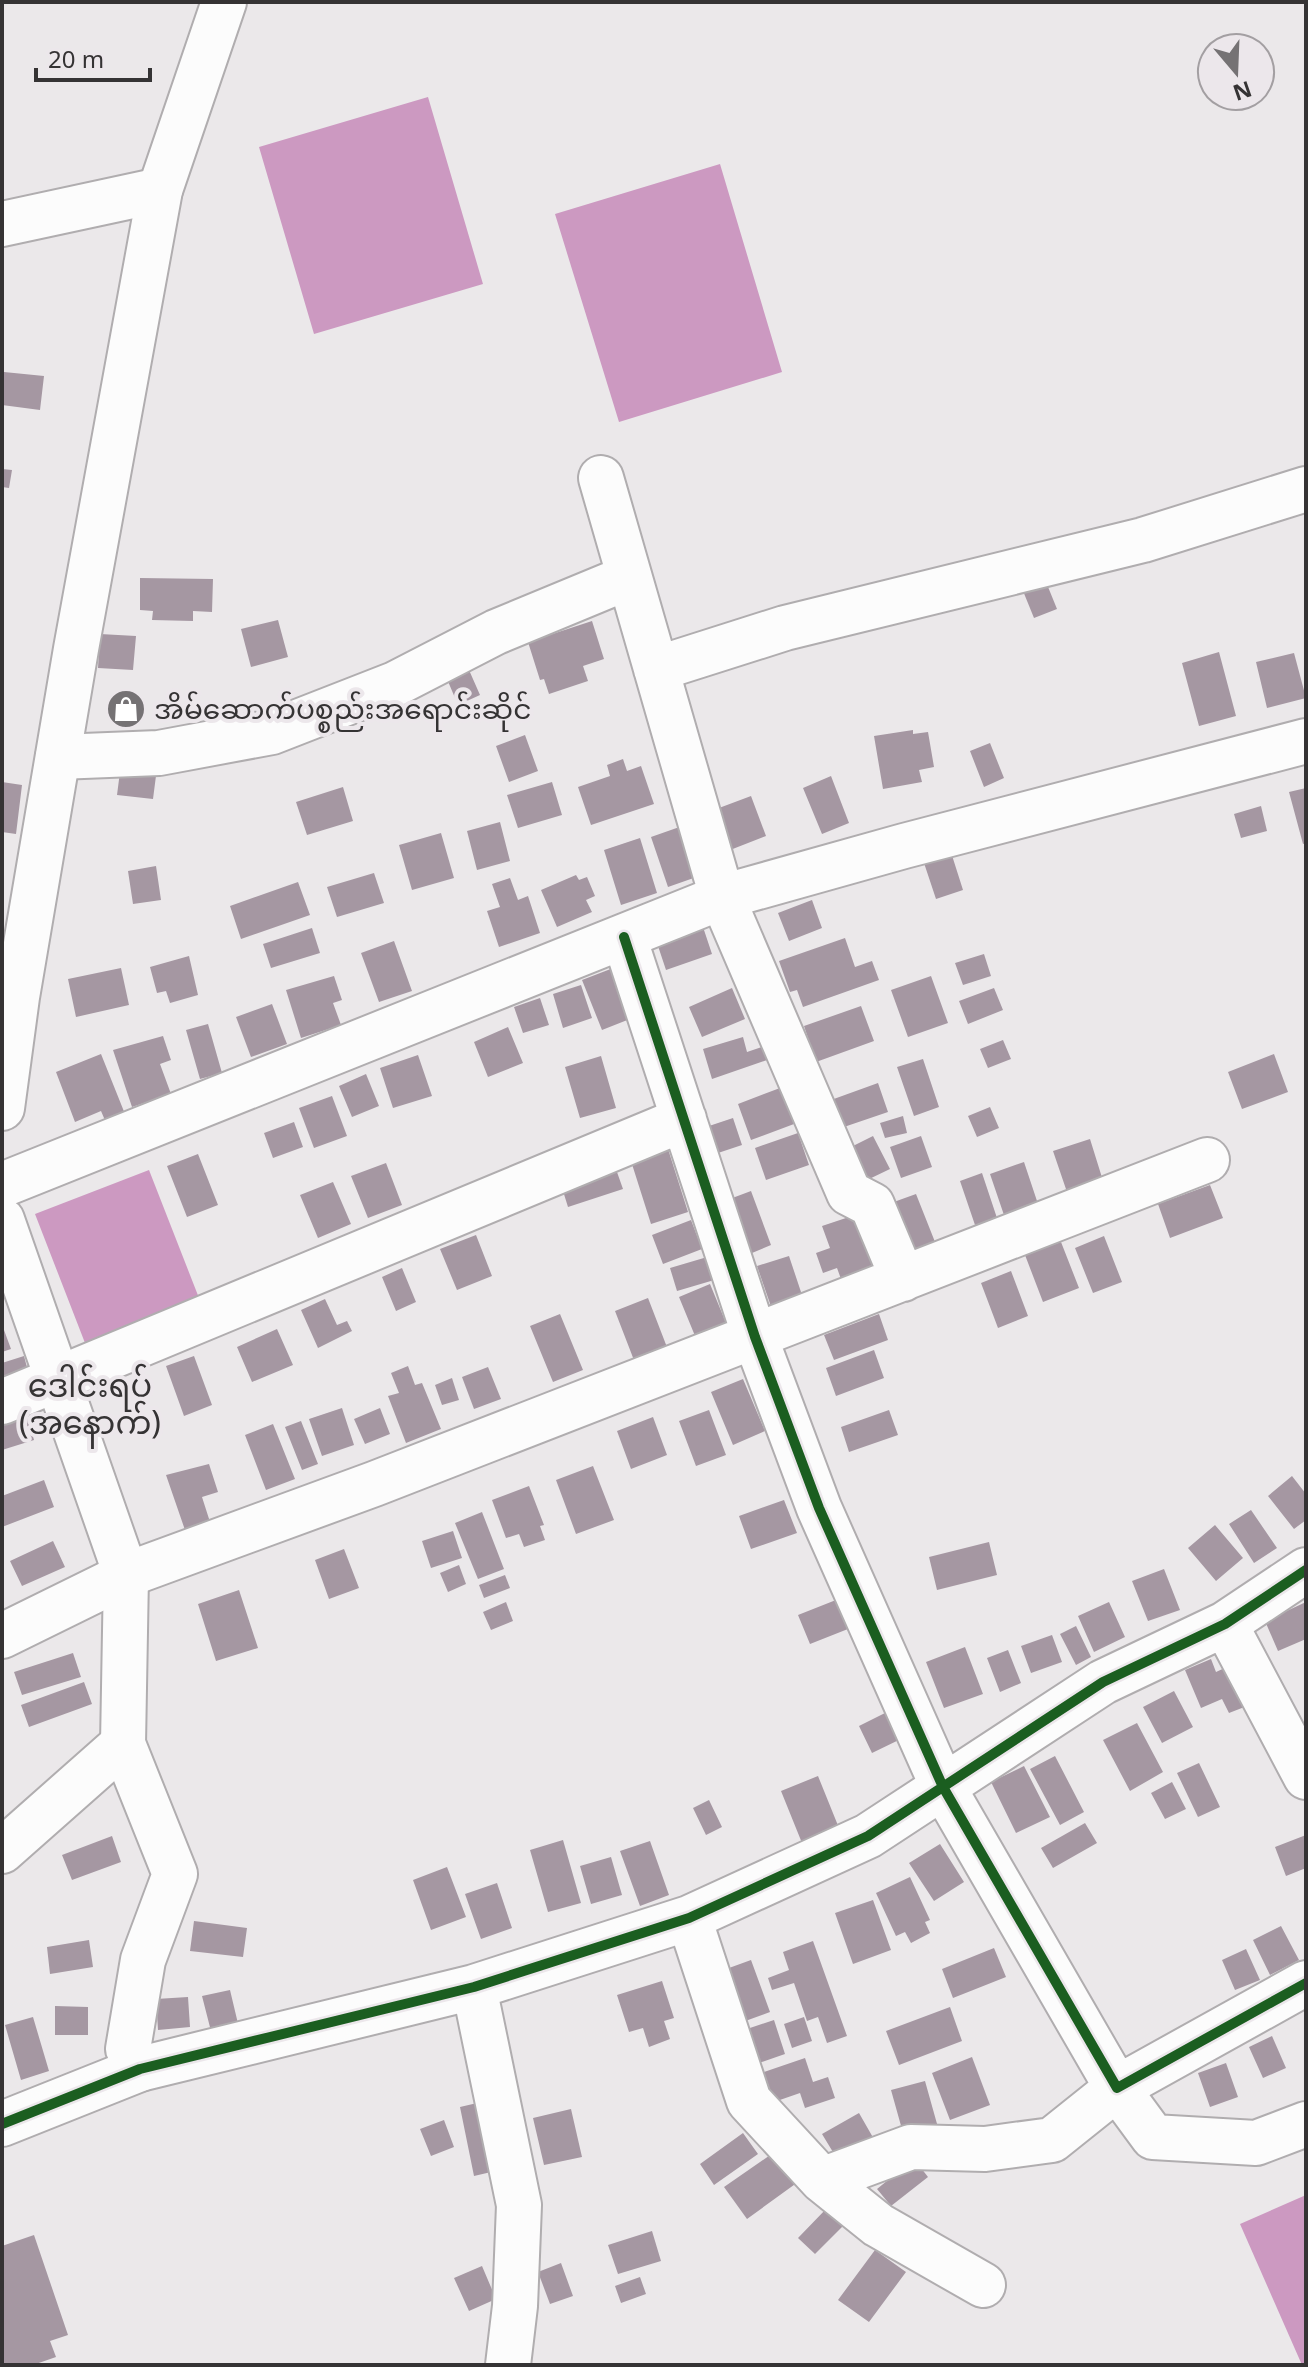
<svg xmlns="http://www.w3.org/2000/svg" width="1308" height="2367" viewBox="0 0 1308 2367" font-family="'Noto Sans','Noto Sans Myanmar',sans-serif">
<rect width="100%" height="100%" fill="#ebe8ea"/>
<path fill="#cc99c1" d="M428,97L483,284L314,334L259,147Z
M720,164L782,372L619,422L555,214Z
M149,1170L199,1298L85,1343L35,1214Z
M1306,2195V2365H1302L1240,2224Z"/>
<path fill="#a597a2" d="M4,372L44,376L40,410L2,405Z
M2,469L12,470L9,488L2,487Z
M1044,577L1057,609L1034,618L1021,586Z
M140,578L213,579L212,612L193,611V621L152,620L153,611L140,610Z
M278,620L288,657L251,667L241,629Z
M592,621L604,659L583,666L588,681L549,694L544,679L540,680L528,642Z
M100,634L136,636L133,670L98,668Z
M1219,652L1236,716L1199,726L1182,663Z
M1294,653L1306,698L1267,708L1256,662Z
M469,670L480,695L458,705L447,679Z
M913,730V734L928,732L934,767L919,770L922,782L883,789L874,736Z
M525,735L538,771L509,782L496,746Z
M990,743L1004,778L984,787L970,751Z
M623,759L627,771L641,766L654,804L591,825L578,787L610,776L607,765Z
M121,764L157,768L153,799L117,795Z
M831,776L849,823L822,834L803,788Z
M2,782L22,785L16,834L2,832Z
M552,782L562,815L518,828L507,795Z
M343,787L353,821L307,835L296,802Z
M1306,788V843L1303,844L1289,792Z
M751,796L766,836L725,852L711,811Z
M1261,806L1267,831L1241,838L1234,814Z
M500,822L510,861L477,870L467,831Z
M688,824L705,874L668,887L651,837Z
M441,833L454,878L412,890L399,845Z
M640,838L657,893L621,905L604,850Z
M949,846L963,890L936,899L921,854Z
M156,866L161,900L133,904L128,871Z
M374,873L384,903L337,917L327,887Z
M576,875L579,880L587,877L595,896L586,900L592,912L557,927L541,890Z
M510,878L518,900L528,896L540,933L499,947L487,911L500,907L492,884Z
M298,882L310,915L241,939L230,906Z
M812,900L822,928L789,941L778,913Z
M703,927L712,954L666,970L657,943Z
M312,928L320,953L271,968L263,944Z
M845,938L855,967L872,961L879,980L803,1007L797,990L790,992L779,961Z
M394,941L412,991L379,1002L361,953Z
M984,954L991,976L963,985L955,963Z
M189,956L198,995L170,1003L166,991L157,993L150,967Z
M621,965L640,1015L602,1030L582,980Z
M121,968L129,1005L76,1017L68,979Z
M334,976L342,1000L333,1003L341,1025L301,1038L286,990Z
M931,976L948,1023L908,1037L891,990Z
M581,985L592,1018L563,1028L553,994Z
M732,988L745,1019L702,1037L689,1007Z
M994,988L1003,1010L968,1024L959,1001Z
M540,998L549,1025L523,1033L514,1007Z
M272,1004L287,1044L251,1057L236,1017Z
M861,1006L874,1041L816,1062L804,1026Z
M208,1024L222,1073L200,1079L186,1030Z
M508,1027L523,1063L488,1077L474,1042Z
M163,1036L171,1060L160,1064L171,1094L132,1107L113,1050Z
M743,1037L747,1052L765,1046L770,1059L712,1079L703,1049Z
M1003,1040L1011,1059L988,1068L980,1049Z
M101,1054L129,1124L110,1132L101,1111L75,1122L56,1072Z
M1274,1054L1288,1092L1242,1109L1228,1072Z
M418,1055L432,1096L393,1108L380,1068Z
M601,1056L616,1108L580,1118L565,1067Z
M923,1059L939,1107L914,1116L897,1067Z
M366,1074L379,1106L352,1117L339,1086Z
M878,1083L888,1112L841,1128L831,1100Z
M780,1088L794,1124L751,1140L738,1104Z
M332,1096L347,1136L314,1148L299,1108Z
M990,1107L999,1128L977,1137L968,1116Z
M903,1116L907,1133L885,1138L880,1123Z
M733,1118L742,1145L700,1159L691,1132Z
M294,1122L303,1147L273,1158L264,1133Z
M798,1133L809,1165L766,1180L755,1148Z
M873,1136L890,1169L865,1181L849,1148Z
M921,1136L932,1167L901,1178L890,1147Z
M1090,1139L1104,1184L1068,1195L1053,1151Z
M668,1149L688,1212L651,1224L631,1161Z
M198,1154L218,1205L187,1217L167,1166Z
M612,1158L623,1189L568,1207L558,1175Z
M1024,1162L1039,1207L1005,1218L990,1174Z
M386,1163L402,1205L368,1218L351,1176Z
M982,1173L997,1218L975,1225L960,1181Z
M333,1182L351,1224L318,1238L300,1195Z
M1210,1185L1223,1218L1170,1238L1158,1204Z
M751,1191L771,1245L740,1258L719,1203Z
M916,1194L937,1247L911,1256L891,1203Z
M855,1215L875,1268L841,1279L837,1268L823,1273L816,1253L830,1248L822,1226Z
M691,1220L702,1249L663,1264L652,1235Z
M476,1235L492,1276L457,1290L440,1249Z
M1104,1236L1122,1282L1093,1293L1075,1248Z
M1061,1242L1079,1288L1043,1302L1025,1255Z
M714,1255L721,1278L677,1291L670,1268Z
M789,1256L806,1307L775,1318L757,1266Z
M402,1268L416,1302L396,1311L382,1277Z
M1011,1271L1028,1316L998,1328L981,1283Z
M710,1284L731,1335L700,1348L679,1297Z
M648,1298L670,1355L637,1368L615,1311Z
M325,1299L337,1325L347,1321L352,1331L318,1348L301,1310Z
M560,1314L583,1370L553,1382L530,1326Z
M879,1314L888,1340L834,1360L824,1335Z
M277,1329L293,1365L252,1382L237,1347Z
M4,1330L11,1349L2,1352V1331Z
M874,1350L884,1378L836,1396L826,1368Z
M24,1356L29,1375L5,1383L2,1363Z
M194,1356L212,1405L184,1416L166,1366Z
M408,1366L415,1385L422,1383L441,1429L406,1443L388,1396L399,1393L391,1373Z
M488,1367L501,1399L474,1409L462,1377Z
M452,1378L459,1400L442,1405L435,1385Z
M743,1379L765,1431L733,1445L711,1392Z
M25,1407L34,1440L2,1450V1414Z
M342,1408L354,1445L322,1456L309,1419Z
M380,1408L390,1434L365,1444L354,1419Z
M709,1410L726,1455L696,1466L679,1421Z
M889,1410L898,1435L849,1452L841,1427Z
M653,1417L667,1455L631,1469L617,1431Z
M301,1421L318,1464L302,1470L285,1427Z
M273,1424L295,1479L266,1490L245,1435Z
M209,1464L218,1492L202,1497L210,1522L185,1530L166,1475Z
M593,1466L614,1520L576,1534L556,1480Z
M1292,1476L1306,1494V1520L1294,1529L1268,1496Z
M44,1480L54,1507L2,1527V1496Z
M529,1486L544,1525L540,1526L545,1540L524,1547L519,1534L506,1538L492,1500Z
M784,1500L797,1533L751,1549L739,1516Z
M1251,1510L1277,1548L1254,1563L1229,1524Z
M482,1512L504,1569L478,1579L455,1523Z
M1215,1525L1243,1558L1216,1581L1188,1548Z
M453,1531L462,1558L431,1568L422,1541Z
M53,1541L65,1567L22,1586L10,1561Z
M989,1542L997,1575L937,1590L929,1557Z
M344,1549L359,1588L329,1599L315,1560Z
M459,1565L466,1584L448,1592L440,1573Z
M1164,1569L1180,1610L1148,1621L1132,1581Z
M505,1575L510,1588L484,1598L479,1585Z
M239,1590L258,1648L216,1661L198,1604Z
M841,1598L853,1627L810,1644L798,1615Z
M506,1602L513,1621L491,1630L483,1612Z
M1109,1602L1125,1637L1094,1652L1078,1616Z
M1306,1602V1639L1278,1651L1265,1621Z
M1076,1626L1091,1657L1076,1665L1060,1634Z
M1052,1635L1062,1662L1031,1673L1021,1646Z
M965,1647L983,1694L944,1708L926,1662Z
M1008,1650L1021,1683L1000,1692L987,1658Z
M73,1653L81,1677L22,1695L14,1672Z
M1211,1659L1216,1672L1229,1666L1247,1706L1229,1713L1222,1699L1201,1708L1185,1670Z
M84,1682L92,1704L29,1727L21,1705Z
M1174,1691L1193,1727L1162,1743L1143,1707Z
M891,1710L905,1737L872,1753L859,1726Z
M1137,1723L1163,1772L1130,1791L1103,1740Z
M1055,1756L1084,1812L1060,1825L1030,1769Z
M1199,1763L1220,1807L1198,1817L1177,1773Z
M1024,1766L1050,1817L1016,1833L991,1782Z
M818,1776L839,1828L802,1843L781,1791Z
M1172,1782L1186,1809L1165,1819L1151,1793Z
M709,1800L722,1827L706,1835L693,1808Z
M1085,1823L1097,1843L1053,1868L1041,1848Z
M1306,1835V1868L1286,1876L1275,1847Z
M112,1836L121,1862L72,1880L62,1855Z
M563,1840L581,1903L548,1912L530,1850Z
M650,1841L669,1895L640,1906L620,1851Z
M940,1844L964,1882L934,1901L909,1863Z
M611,1857L622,1895L591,1904L580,1866Z
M447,1867L466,1917L431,1930L413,1880Z
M910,1877L930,1920L925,1922L930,1933L911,1943L905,1932L896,1936L876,1893Z
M497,1883L512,1928L481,1939L465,1894Z
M873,1900L891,1950L853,1964L835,1913Z
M194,1921L247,1928L243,1957L190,1951Z
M1281,1926L1299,1960L1270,1975L1253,1940Z
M89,1940L93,1967L50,1974L47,1947Z
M813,1941L847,2036L827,2043L818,2017L807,2021L794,1983L772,1990L768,1978L789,1970L783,1952Z
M994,1948L1006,1977L953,1998L942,1969Z
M1246,1949L1260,1980L1235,1990L1222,1960Z
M751,1960L770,2012L737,2024L718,1972Z
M662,1981L674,2018L664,2021L670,2039L649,2047L643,2028L629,2032L617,1995Z
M230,1990L240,2032L213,2039L202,1996Z
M188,1997L190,2027L158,2030L156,1999Z
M55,2006L88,2007V2035H55Z
M950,2007L962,2041L899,2065L886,2031Z
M33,2017L49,2071L21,2080L5,2025Z
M804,2017L812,2041L792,2048L784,2024Z
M774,2020L785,2054L753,2065L741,2031Z
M1272,2036L1286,2068L1263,2078L1249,2047Z
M972,2057L990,2105L950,2120L932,2073Z
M805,2058L813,2082L828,2077L835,2098L805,2108L800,2093L774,2102L764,2072Z
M1226,2063L1238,2097L1210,2107L1198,2073Z
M925,2081L939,2131L905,2140L891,2090Z
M490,2100L504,2169L474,2176L460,2107Z
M571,2109L582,2157L544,2165L533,2118Z
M859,2113L875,2141L839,2162L822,2134Z
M444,2120L454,2147L431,2156L420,2129Z
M743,2133L758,2154L714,2185L700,2164Z
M776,2151L798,2182L747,2219L724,2187Z
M914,2159L928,2177L891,2206L877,2189Z
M827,2208L844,2225L815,2254L798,2238Z
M652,2231L661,2261L618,2274L608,2245Z
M34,2235L68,2335L50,2341L56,2357L33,2365H2V2246Z
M875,2250L906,2272L869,2322L838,2300Z
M561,2263L573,2296L550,2304L538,2272Z
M482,2266L496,2299L469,2311L454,2278Z
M640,2277L646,2294L621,2303L615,2286Z"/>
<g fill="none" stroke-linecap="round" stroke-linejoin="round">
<defs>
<path id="street" d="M2,224L160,190
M601,478L722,897L849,1193L872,1205L903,1279
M656,669L785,628L1143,540L1306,489
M58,757L159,753L272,732L395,684L496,632L629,577
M624,937L755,1337L819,1508L943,1787L1117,2088L1306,1983
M2,1185L722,897L904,846L1306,741
M2,1402L684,1119
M1225,1624L1306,1777
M2,1636L126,1575L374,1484L1207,1160
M2,1851L123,1744
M689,1918L749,2101L822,2180L878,2225L983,2285
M474,1987L519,2205L515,2306L508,2365
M140,2069L474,1987L689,1918L868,1836L1103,1682L1225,1624L1306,1570
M822,2180L911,2147L985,2149L1052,2140L1117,2088L1153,2137L1256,2143L1306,2124"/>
<path id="secondary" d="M2,1108L17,997L76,649L160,190L224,2
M2,1220L126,1575L123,1744L175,1874L143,1960L128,2049L140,2069L2,2124"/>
</defs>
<use href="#street" stroke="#b0adaf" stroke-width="48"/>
<use href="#secondary" stroke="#b0adaf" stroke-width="48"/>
<use href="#street" stroke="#fcfcfc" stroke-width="44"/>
<use href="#secondary" stroke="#fcfcfc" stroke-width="44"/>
<defs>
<path id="cycleway" d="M624,937L755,1337L819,1508L943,1787L1117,2088L1306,1983
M2,2124L140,2069L474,1987L689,1918L868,1836L1103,1682L1225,1624L1306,1570"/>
</defs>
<use href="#cycleway" stroke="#ece7eb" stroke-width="15"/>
<use href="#cycleway" stroke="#1b5e20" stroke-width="10"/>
</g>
<defs>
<symbol id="shop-disc" viewBox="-11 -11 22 22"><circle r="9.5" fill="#757274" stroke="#ece7eb"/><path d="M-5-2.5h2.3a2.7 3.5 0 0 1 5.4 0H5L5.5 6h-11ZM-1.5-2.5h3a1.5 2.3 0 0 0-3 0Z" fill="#fff"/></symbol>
</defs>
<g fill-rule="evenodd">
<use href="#shop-disc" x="104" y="687" width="44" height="44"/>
</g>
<g text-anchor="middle" stroke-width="8" stroke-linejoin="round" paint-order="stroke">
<g font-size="28" fill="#353334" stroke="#ece7eb" text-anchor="start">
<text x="154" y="719">အိမ်ဆောက်ပစ္စည်းအရောင်းဆိုင်</text>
</g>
<g font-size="32" fill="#353334" stroke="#ece7eb">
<text x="90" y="1397">ဒေါင်းရပ်<tspan x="90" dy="37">(အနောက်)</tspan></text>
</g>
</g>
<rect width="1308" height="2367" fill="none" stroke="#353334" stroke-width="8"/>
<g transform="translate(1236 72) rotate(161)"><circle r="38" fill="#ece7eb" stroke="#a39fa2" stroke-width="2"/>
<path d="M0-6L14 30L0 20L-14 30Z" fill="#757274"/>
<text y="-12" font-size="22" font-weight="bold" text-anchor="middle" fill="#353334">N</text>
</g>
<path d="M36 68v12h114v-12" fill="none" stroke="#353334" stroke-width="4"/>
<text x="48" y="68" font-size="24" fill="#353334" stroke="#ece7eb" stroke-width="6" paint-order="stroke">20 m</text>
</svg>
